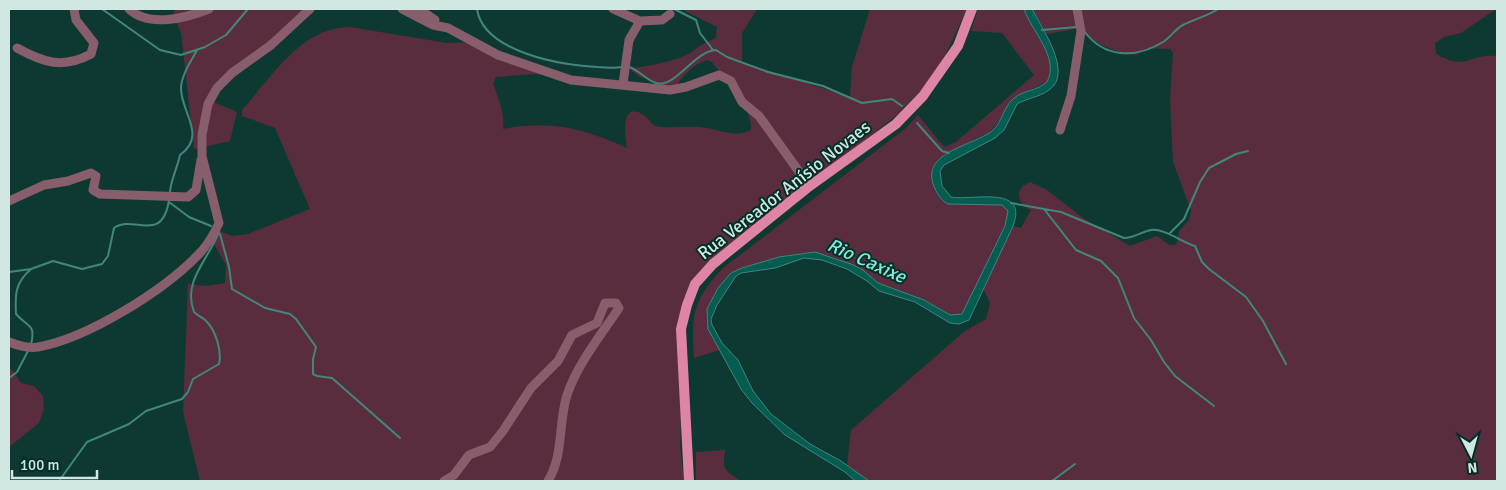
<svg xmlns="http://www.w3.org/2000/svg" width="1506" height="490" viewBox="0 0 1506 490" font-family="Signika,sans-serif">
<rect width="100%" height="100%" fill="#0e3933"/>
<path fill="#592d3e" d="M174,9H308L209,100L237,112L230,141L194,149L181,33L174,16Z
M681,9H757L742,33V62L850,97L852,67L870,9H967L944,58L928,83L897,115L707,264L677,323L682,385L680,446L684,481H200L183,412L188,284L206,286L225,283L226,265L211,239L217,230L232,236L248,234L310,209L275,128L242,116V110C272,77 301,27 350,27L447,43L473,42L550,76L535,74L496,77L493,83C498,98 505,113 503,129C551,120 582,128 627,148C626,140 619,101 642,114C649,118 652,127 660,127C673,128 686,126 699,127C717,128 734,139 751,130C753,108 725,79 712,62L707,60C692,65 682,76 674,90L638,76L629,68C643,68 682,60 693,51C700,45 707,42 716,38L717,27Z
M978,9H1024C1031,31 1060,58 1047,82L1023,93L990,132L946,154L932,169L933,182L940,198L948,204L1002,205L1008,211L1005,226L964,312L959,315H950L924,300L878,283L851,264L833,257L812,252L779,257L731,273L718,288L707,309L712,338L720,350L694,358C691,314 693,300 723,268L906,128L918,115L944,147L956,142L1034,75L1002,33L971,31Z
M1032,9H1496L1461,33L1444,37L1435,43L1436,54C1469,72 1467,53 1497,56V481H869L847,465L851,430L965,331L986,319L990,303L983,288L1013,226L1021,228L1031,210C1022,206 1019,202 1019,192L1023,186L1030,182L1047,190L1083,218L1130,246L1157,236L1169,245H1174L1177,243L1179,231L1189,220L1191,211L1173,162L1170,99L1173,53L1170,49L1147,48L1137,55C1118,53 1091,44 1081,28L1047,34Z
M9,370H12L21,383L34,386L43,396L44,409L39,423L9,447Z
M725,450C722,470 724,470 741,481H696V452Z"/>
<path fill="#055c51" stroke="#42867c" d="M1024,9H1032C1041,27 1074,73 1049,90C1040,97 1027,98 1017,104L1004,130L995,138L944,165L940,171L942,186L951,197C972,201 1029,184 1013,226L969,320L959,324L950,323L915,302L879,291L867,281L847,269L822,260L804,258L775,268L741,273L736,276L717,305L711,319L712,325L722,343L738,360L753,391L771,414L810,444L841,461L869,481H855L845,472L785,435L752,403L741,389L708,329L707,309L718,288L731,273L742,268L779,257L815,252L851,264L863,270L878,283L924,300L950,315L962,314L1005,226L1008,211L1002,205L948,204C940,200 937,193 934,186C920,152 973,146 992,131C1002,123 1003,108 1013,99C1023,90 1037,91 1047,82C1060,57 1031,31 1024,9Z"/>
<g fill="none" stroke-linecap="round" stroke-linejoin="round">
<path stroke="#42867c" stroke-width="2" d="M102,9L160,50L181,55L205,47L226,35L248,9
M477,9C483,52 563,66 598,67C606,67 613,69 621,67
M674,9L696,20L700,33L713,50
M1042,30L1077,27
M1084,31C1104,58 1135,59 1163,42C1170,38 1175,29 1183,25C1194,19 1208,16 1218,9
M629,67C639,70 646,80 656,83C675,89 694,51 716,50L727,57L768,72L823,86L862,103L892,99L902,106
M917,123L942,151L949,153
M170,192C171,179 177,169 180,155C208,135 180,112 181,87C182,74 191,61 197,50
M169,202L189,217L211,226
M1011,203L1061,212L1124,238C1134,238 1141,232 1151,230C1163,228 1182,242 1195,246L1202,262L1209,269L1246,297L1263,321L1286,364
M1044,209L1076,250L1101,261L1118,278L1134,318L1151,340L1164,362L1175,376L1214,406
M220,234L229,267L232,289L265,308L290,314L296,319L316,347L313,359V374L317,376L332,378L400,438
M1169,234L1184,219L1200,182L1209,168L1236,154L1248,151
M9,272L31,269L53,261L82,269L102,264L108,256L114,228C133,214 162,245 169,200
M31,345C36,323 28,328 16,314C15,294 15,283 31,269
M9,378L17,372L28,351
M59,481L87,442L129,424L146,411L182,399L188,392L193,379L219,364C222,352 216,331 207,322C204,318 198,316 194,312C182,281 209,259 219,232
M1052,481L1075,464"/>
<path stroke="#885d6c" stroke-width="9" d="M129,9C149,28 186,18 209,9
M402,9L433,25L448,28L498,55L571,80L670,90L686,87L719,75L731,81L742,102L759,116L800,173L807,188
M419,9L435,20
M613,9L640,21
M17,48C44,63 63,69 91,54L94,43L76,20L74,9
M623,84L629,40L640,21L662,20L670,14
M1060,130L1071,96L1081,31L1077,9
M9,201L44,185L68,181L91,173L96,176L93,190L100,194L188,197L196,190L201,160
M9,342C16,345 30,349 38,347C88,338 163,291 198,255C207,246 214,234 219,223L202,156V135L208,104L217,88L232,73L271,45L310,9
M444,481L454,475L469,455L490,447L503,431L531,388L558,361L572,335L597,323L605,303H616L619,308C601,335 578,363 567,395C558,423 564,455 548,481"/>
<path stroke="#de85a6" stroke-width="10" d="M689,481L681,329L687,305L695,284L713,264L807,188L896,124L923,96L958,46L972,9"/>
</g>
<g text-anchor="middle" stroke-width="4" stroke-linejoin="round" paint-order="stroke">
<g font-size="18" fill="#d1e7e2" stroke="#022f29">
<text transform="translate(784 190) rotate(-38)" y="6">Rua Vereador Anísio Novaes</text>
</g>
<g font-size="19" font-style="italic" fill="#7fecd8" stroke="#022f29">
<text transform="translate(867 260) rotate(24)" y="7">Rio Caxixe</text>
</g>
</g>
<rect width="1506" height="490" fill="none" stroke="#d1e7e2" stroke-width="20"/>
<g transform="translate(1471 455) rotate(174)" stroke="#022f29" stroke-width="4" paint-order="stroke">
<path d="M0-4L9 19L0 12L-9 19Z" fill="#d1e7e2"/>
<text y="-8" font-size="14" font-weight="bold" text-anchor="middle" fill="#d1e7e2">N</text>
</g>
<path d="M12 470v8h85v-8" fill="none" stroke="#d1e7e2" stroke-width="2.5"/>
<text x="20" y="470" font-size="15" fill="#d1e7e2" stroke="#022f29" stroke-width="4" paint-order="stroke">100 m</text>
</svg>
